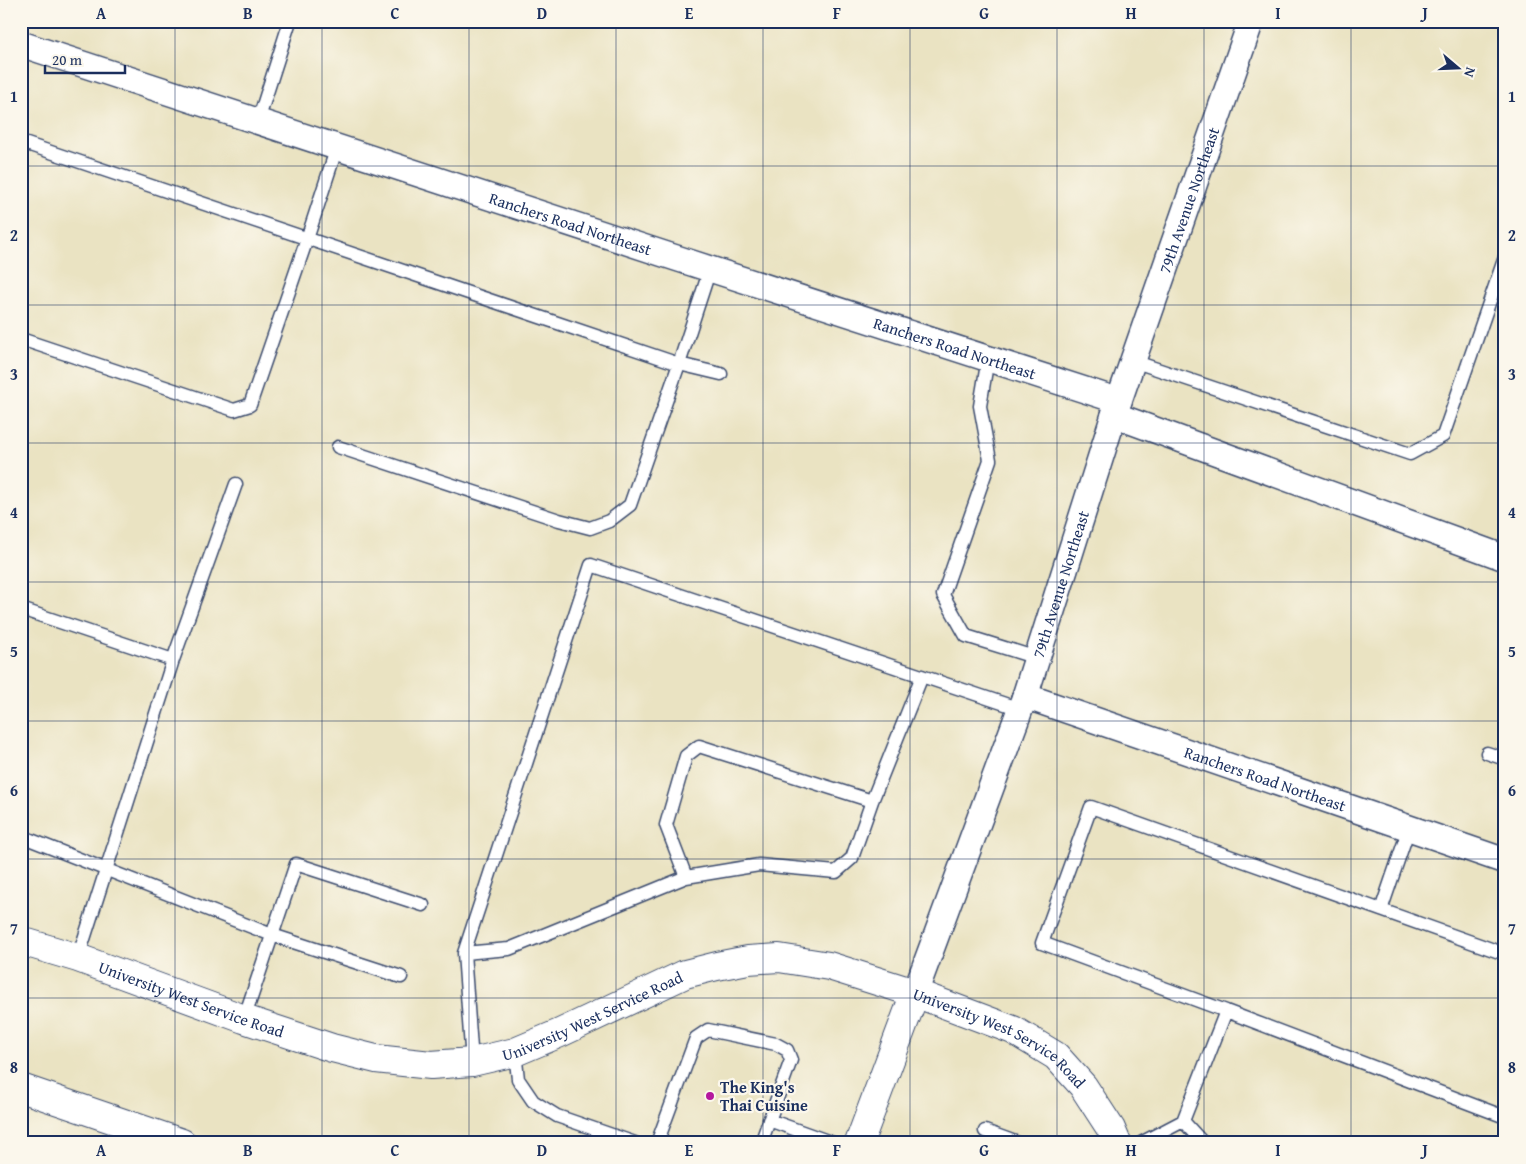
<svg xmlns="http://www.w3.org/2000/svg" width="1526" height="1164" viewBox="0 0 1526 1164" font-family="'Gentium Book Plus',serif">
<rect width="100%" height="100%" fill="#fbf7ec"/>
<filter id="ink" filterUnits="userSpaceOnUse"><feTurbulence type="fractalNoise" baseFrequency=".02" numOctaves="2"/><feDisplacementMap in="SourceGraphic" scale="10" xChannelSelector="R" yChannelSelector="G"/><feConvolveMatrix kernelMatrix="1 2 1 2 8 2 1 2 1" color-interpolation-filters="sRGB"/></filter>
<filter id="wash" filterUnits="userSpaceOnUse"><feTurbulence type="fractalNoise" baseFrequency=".0096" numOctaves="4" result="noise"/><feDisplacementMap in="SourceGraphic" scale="20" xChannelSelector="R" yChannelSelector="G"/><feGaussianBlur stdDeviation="1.12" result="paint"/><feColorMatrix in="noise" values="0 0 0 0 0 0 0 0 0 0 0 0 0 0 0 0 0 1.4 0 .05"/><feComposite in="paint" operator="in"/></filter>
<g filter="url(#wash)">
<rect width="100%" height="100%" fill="#eae3c2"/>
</g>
<g filter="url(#ink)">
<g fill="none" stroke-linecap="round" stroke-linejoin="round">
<defs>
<path id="service" d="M258,121L290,21
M21,142L679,364L721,374
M21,339L234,410L250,405L307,239L337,147
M988,358L980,406L990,460L943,595L966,636L1037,658
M1133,361L1410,454L1443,436L1505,257
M338,447L559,520L590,528L609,521L630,505L679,364L710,269
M21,609L173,660L78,958
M173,660L236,484
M1487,753L1505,759
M21,836L272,935L401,977
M686,877L666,825L686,756L699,746L872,801
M1381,910L1409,828
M464,953L509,949L686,877L759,865L836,872L852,858L872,801L922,676
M1226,1011L1042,943L1091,807L1505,954
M244,1019L296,864L423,905
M515,1052L518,1079L533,1101L557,1116L635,1143
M472,1062L464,953L591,565L1020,709
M769,1120L833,1143
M1183,1121L1226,1011L1505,1117
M985,1131L1018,1143
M657,1143L696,1038L708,1030L776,1044L787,1050L791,1060L761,1143
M1141,1143L1183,1121L1203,1143"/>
<g id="minor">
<path id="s1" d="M21,44L676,258L1119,401"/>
<path d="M1114,415L1505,558"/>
<path id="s2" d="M1025,696L1505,861"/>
<path id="s3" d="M915,993L1025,696L1114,415L1251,21"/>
</g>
<g id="tertiary">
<path id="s4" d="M21,941L78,958L244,1019L332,1048L376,1059L431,1065L472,1062L515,1052L560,1033L685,974L717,966L748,960L779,958L829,966L915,993L1013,1030L1056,1056L1083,1086L1111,1129L1117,1143"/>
<path d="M859,1143L915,993"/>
</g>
<path id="primary" d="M21,1088L182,1143"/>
</defs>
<use href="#service" stroke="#3a4a6d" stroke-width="15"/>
<use href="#minor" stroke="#3a4a6d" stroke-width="28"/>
<use href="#tertiary" stroke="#3a4a6d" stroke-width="30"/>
<use href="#primary" stroke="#3a4a6d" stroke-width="30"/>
<use href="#service" stroke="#fff" stroke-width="12"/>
<use href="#minor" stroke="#fff" stroke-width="25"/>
<use href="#tertiary" stroke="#fff" stroke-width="28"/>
<use href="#primary" stroke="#fff" stroke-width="28"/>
</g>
</g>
<path fill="none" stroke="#1b2f5e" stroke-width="1" stroke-opacity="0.55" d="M175,21V1143M322,21V1143M469,21V1143M616,21V1143M763,21V1143M910,21V1143M1057,21V1143M1204,21V1143M1351,21V1143M21,166H1505M21,305H1505M21,443H1505M21,582H1505M21,721H1505M21,859H1505M21,998H1505"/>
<circle fill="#b5179e" stroke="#fbf7ec" stroke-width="2" cx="710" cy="1096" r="5"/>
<g text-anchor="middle" stroke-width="4.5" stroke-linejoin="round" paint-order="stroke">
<g font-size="16" fill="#1b2f5e" stroke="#fbf7ec">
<text dy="6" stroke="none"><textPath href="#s3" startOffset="839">79th Avenue Northeast</textPath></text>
<text dy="6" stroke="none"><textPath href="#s1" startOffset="578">Ranchers Road Northeast</textPath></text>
<text dy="6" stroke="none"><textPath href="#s1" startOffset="982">Ranchers Road Northeast</textPath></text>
<text dy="6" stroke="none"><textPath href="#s3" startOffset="434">79th Avenue Northeast</textPath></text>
<text dy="6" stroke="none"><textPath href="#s2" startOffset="254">Ranchers Road Northeast</textPath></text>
<text dy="6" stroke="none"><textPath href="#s4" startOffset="180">University West Service Road</textPath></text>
<text dy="6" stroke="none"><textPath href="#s4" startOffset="600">University West Service Road</textPath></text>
<text dy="6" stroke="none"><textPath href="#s4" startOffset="1035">University West Service Road</textPath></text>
</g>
<g font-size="16" font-weight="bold" fill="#1b2f5e" stroke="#fbf7ec" text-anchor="start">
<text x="720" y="1093">The King's<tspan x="720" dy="18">Thai Cuisine</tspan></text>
</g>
</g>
<rect width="1526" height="1164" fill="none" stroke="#fbf7ec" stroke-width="55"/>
<g transform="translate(1458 68) rotate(109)" stroke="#fbf7ec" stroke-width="4" paint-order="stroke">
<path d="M0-4L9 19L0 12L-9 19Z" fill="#1b2f5e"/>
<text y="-8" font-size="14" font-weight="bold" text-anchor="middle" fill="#1b2f5e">N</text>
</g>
<path d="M45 65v8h80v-8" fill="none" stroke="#1b2f5e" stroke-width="2.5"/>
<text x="52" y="65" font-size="15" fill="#1b2f5e" stroke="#fbf7ec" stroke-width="4" paint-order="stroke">20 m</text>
<rect x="28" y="28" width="1470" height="1108" fill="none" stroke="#1b2f5e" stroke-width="2"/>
<g font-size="16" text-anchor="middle" font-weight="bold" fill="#1b2f5e">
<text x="101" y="19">A</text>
<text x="248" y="19">B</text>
<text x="395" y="19">C</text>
<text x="542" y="19">D</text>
<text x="689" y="19">E</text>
<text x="837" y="19">F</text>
<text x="984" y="19">G</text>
<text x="1131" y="19">H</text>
<text x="1278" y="19">I</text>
<text x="1425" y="19">J</text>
<text x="14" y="102">1</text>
<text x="1512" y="102">1</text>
<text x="14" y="241">2</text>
<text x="1512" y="241">2</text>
<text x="14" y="380">3</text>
<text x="1512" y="380">3</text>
<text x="14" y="518">4</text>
<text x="1512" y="518">4</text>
<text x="14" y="657">5</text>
<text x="1512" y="657">5</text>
<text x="14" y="796">6</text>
<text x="1512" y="796">6</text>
<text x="14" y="934">7</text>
<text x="1512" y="934">7</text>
<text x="14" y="1073">8</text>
<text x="1512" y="1073">8</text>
<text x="101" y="1156">A</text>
<text x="248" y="1156">B</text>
<text x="395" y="1156">C</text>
<text x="542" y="1156">D</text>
<text x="689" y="1156">E</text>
<text x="837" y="1156">F</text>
<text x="984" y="1156">G</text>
<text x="1131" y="1156">H</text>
<text x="1278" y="1156">I</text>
<text x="1425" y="1156">J</text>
</g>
</svg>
